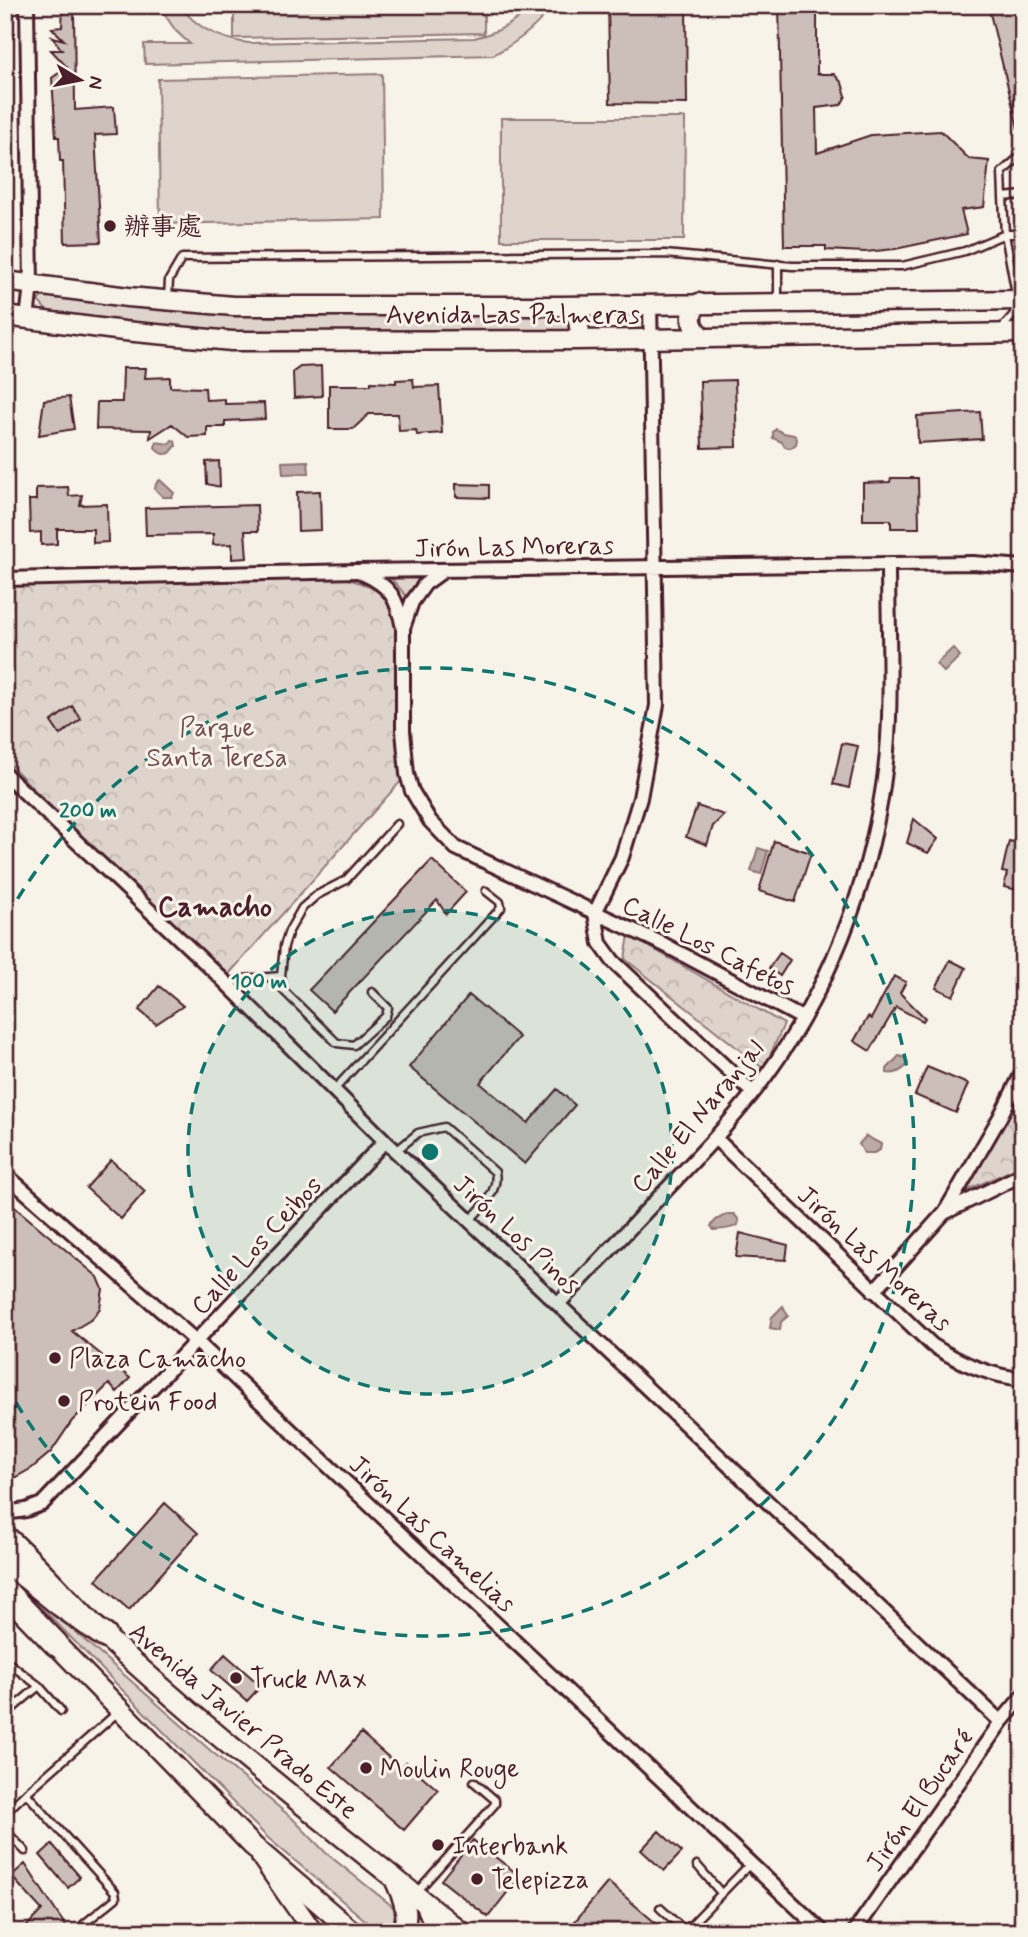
<svg xmlns="http://www.w3.org/2000/svg" width="1028" height="1937" viewBox="0 0 1028 1937" font-family="Mynerve,'LXGW WenKai TC',sans-serif">
<defs>
<pattern id="park-crowns" width="20" height="18" patternUnits="userSpaceOnUse" patternTransform="scale(1.75)"><rect width="20" height="18" fill="#ded4cc"/><path d="M2 6a3 3 0 1 1 6 0M12 15a3 3 0 1 1 6 0" fill="none" stroke="#c0b6af"/></pattern>
</defs>
<rect width="100%" height="100%" fill="#f7f3e8"/>
<filter id="ink" filterUnits="userSpaceOnUse"><feTurbulence type="fractalNoise" baseFrequency=".0143" numOctaves="2"/><feDisplacementMap in="SourceGraphic" scale="14" xChannelSelector="R" yChannelSelector="G"/><feConvolveMatrix kernelMatrix="1 2 1 2 8 2 1 2 1" color-interpolation-filters="sRGB"/></filter>
<g filter="url(#ink)">
<path fill="#ded4cc" stroke="#947a7c" stroke-width="2" d="M158,5H180C196,29 220,39 248,43L474,38C496,33 517,24 530,5H553C536,28 517,43 493,55L145,64L144,44H190L176,31Z
M234,5H484V33L234,38Z
M382,74L384,219L160,224L158,79Z
M501,118H685L684,240H501Z
M43,295L161,310L271,317L542,314L552,319L570,321L573,329L567,332H228L136,324L48,312L38,301Z
M397,577L421,578L406,596L391,578Z
M33,1595L211,1751L292,1818L326,1853L392,1906L397,1912L396,1930L383,1932L372,1926L267,1837L31,1597Z"/>
<path fill="url(#park-crowns)" stroke="#947a7c" stroke-width="2" d="M342,577C373,586 391,593 398,628L402,780L228,975L101,859L5,759V585L9,582Z
M629,935L784,1024L764,1069L625,959Z
M1023,1086V1165L961,1193L1006,1120Z"/>
<path fill="#bcaaa7" stroke="#8e7275" stroke-width="2" d="M776,429L783,433L794,435L797,439L796,444L791,448L785,447L782,442L773,438V432Z
M172,440L175,441L176,446L170,453C163,455 159,454 155,447L157,442L169,444Z
M308,461L309,473L283,474L282,462Z
M160,480L174,493L172,497H163L155,489L156,484Z
M953,648L960,656L944,672L936,664Z
M758,848L768,851L761,874L751,871Z
M899,1056L906,1058L908,1064C902,1071 896,1075 887,1073V1069Z
M866,1136L881,1144L880,1150L874,1153H864L859,1144Z
M727,1214H734L739,1220L738,1225C734,1228 720,1230 714,1230L711,1226L716,1220Z
M783,1306L788,1316L781,1322L780,1330L770,1328L772,1317Z"/>
<path fill="#ccbfb9" stroke="#4a1f2b" stroke-width="2" d="M63,5H74L75,110L114,107L116,134L95,135L101,242L65,243L63,161H60L59,137H56L52,78L67,67L51,50H62L52,37L64,40L52,28L62,27Z
M608,5H686L687,104L610,103Z
M779,5H817V74H834L842,83L846,96L841,105L816,108L817,153L871,135L941,131L969,159L989,161L984,207L961,210L967,234L895,249L865,252L826,250V246H784Z
M988,5H1023V128H1018Z
M321,366L322,396L294,398L293,372L300,367Z
M123,368H146L145,378L170,377V387L205,388L206,400L225,399V404L264,403L265,419L225,421V427H207V436L188,437L172,424L150,438L151,430L96,429L97,402H122Z
M413,379L414,387L439,386L442,433L417,435L416,430L399,431L398,414H369L353,429H329V385H371V382L396,383V380Z
M735,380L737,447L702,448L700,381Z
M69,397L74,429L39,435L44,400Z
M980,412L982,439L918,443L917,416Z
M219,461L220,487L207,484L206,462Z
M891,478H918L919,528H891V520H863V483L890,482Z
M456,484L489,485V498L456,497Z
M68,487L69,496L82,495L80,505L107,504L108,542L93,543V529H57V544L41,545V532L30,533L29,500H36V488Z
M320,491L321,530L298,531L297,492Z
M257,505L258,531H245L247,558L232,559V544L213,545V534L146,535L145,508Z
M72,706L81,719L60,735L51,722Z
M842,743L858,746L849,788L833,784Z
M697,806L724,815L713,826L707,845L686,837Z
M914,819L938,839L928,853L907,843Z
M774,841L811,853L795,902L759,891Z
M1009,841L1023,844V891L1004,887L1007,873L1002,872Z
M432,860L466,892L446,914L437,900L332,1011L309,990Z
M780,953L790,960L780,976L769,968Z
M950,960L966,968L953,996L936,988Z
M894,976L906,982L900,993L925,1018L923,1021L896,1007L870,1051L854,1041L868,1017L871,1019Z
M159,986L183,1006L156,1024L139,1010Z
M469,995L519,1037L480,1083L528,1123L557,1089L575,1105L525,1164L409,1067Z
M927,1067L968,1084L956,1113L915,1095Z
M111,1160L145,1191L121,1219L86,1188Z
M5,1199L98,1277L103,1289L100,1308L92,1319L72,1331L130,1378L117,1392L109,1384L72,1421L51,1452L32,1468L16,1477L5,1480Z
M740,1233L788,1245L786,1260L736,1257Z
M165,1503L198,1533L129,1610L96,1580Z
M225,1654L261,1686L247,1701L211,1670Z
M361,1733L401,1768L406,1762L438,1790L404,1830L331,1767Z
M659,1831L682,1852L664,1871L641,1850Z
M473,1840L520,1876L488,1917L441,1880Z
M52,1844L80,1877L68,1888L40,1855Z
M25,1864L59,1916L70,1932H21L42,1910L11,1876Z
M608,1882L666,1932H566Z"/>
<g fill="none" stroke-linecap="round" stroke-linejoin="round">
<defs>
<path id="service" d="M1003,197L1002,172L1017,159L1023,157
M168,298L169,280L182,258L665,254L792,266H902L965,251L1005,234H1023
M778,300V264
M1001,329L1014,314L1017,300L1005,234L1003,197L1023,195
M228,983L243,979L281,976
M372,992L388,1008L386,1016L354,1045L337,1043L284,991L281,976L284,946L289,931L302,908L317,895L346,880L397,824
M334,1090L501,908L500,902L486,891
M396,1151L418,1133L444,1127L495,1172C499,1192 482,1207 470,1220
M5,1666L10,1664L39,1686L5,1715
M39,1686L61,1711
M5,1813L26,1793
M5,1830L25,1851
M697,1865L721,1893
M416,1893L495,1804V1800L474,1782
M660,1908L683,1929H687L750,1864
M84,1924L116,1898L115,1892L26,1793L118,1712"/>
<path id="minor" d="M650,303L657,705L640,798L622,857L595,913L600,943L613,961L753,1093
M27,319L31,285L27,5
M443,571L425,584L412,602L403,628V731L407,774L412,791L430,821L456,848L663,944L802,1018
M362,573C391,586 397,598 403,628
M5,579L357,571L973,563L1023,567
M5,774L218,975L385,1141L1001,1722
M715,1138L932,1345C960,1363 989,1376 1023,1379
M5,1174L197,1342L823,1932
M946,1212L1023,1174
M874,1291L945,1212L1000,1117L1023,1071
M558,1304C595,1266 631,1227 667,1189C702,1152 738,1115 768,1073C828,990 868,888 883,786C894,713 888,639 888,565
M5,1513L26,1510L42,1504L385,1141
M854,1932L1001,1722L1023,1696"/>
<path id="secondary" d="M5,281L128,297L234,306H562L1023,300
M699,303C687,316 691,328 704,338
M562,306L577,315L580,332L577,340
M5,316L124,331L232,341L577,340L1023,333
M261,1857L313,1932
M425,1903L437,1932"/>
<path id="primary" d="M5,1535C41,1567 71,1604 106,1637C219,1742 342,1835 461,1932
M47,1635L253,1846L353,1932
M395,1880C402,1896 412,1915 401,1932"/>
<path id="motorway" d="M5,1559L60,1604L105,1636
M5,1591L56,1644"/>
</defs>
<use href="#service" stroke="#4a1f2b" stroke-width="11"/>
<use href="#minor" stroke="#4a1f2b" stroke-width="18"/>
<use href="#secondary" stroke="#4a1f2b" stroke-width="23"/>
<use href="#primary" stroke="#4a1f2b" stroke-width="24"/>
<use href="#motorway" stroke="#4a1f2b" stroke-width="28"/>
<use href="#service" stroke="#f7f3e8" stroke-width="6"/>
<use href="#minor" stroke="#f7f3e8" stroke-width="12"/>
<use href="#secondary" stroke="#f7f3e8" stroke-width="18"/>
<use href="#primary" stroke="#f7f3e8" stroke-width="19"/>
<use href="#motorway" stroke="#f7f3e8" stroke-width="23"/>
</g>
</g>
<circle cx="430" cy="1152" r="242" fill="#0f766e" fill-opacity=".12"/>
<g fill="none" stroke="#0f766e" stroke-width="3.5" stroke-dasharray="12 9">
<circle cx="430" cy="1152" r="242"/>
<path d="M7 917A484 484 0 1 1 7 1387"/>
</g>
<g fill="#4a1f2b" stroke="#f7f3e8" stroke-width="2.5">
<circle cx="110" cy="226" r="7"/>
<circle cx="55" cy="1358" r="7"/>
<circle cx="64" cy="1401" r="7"/>
<circle cx="236" cy="1678" r="7"/>
<circle cx="366" cy="1768" r="7"/>
<circle cx="438" cy="1845" r="7"/>
<circle cx="477" cy="1879" r="7"/>
</g>
<g text-anchor="middle" stroke-width="6" stroke-linejoin="round" paint-order="stroke">
<g font-size="26" fill="#4a1f2b" stroke="#f7f3e8" text-anchor="start">
<text x="124" y="235">辦事處</text>
<text x="69" y="1367">Plaza Camacho</text>
<text x="78" y="1410">Protein Food</text>
<text x="250" y="1687">Truck Max</text>
<text x="380" y="1777">Moulin Rouge</text>
<text x="452" y="1854">Interbank</text>
<text x="491" y="1888">Telepizza</text>
</g>
<g font-size="26" fill="#4a1f2b" stroke="#f7f3e8">
<text x="513" y="323">Avenida Las Palmeras</text>
<text transform="translate(514 546) rotate(-1)" y="9">Jirón Las Moreras</text>
<text transform="translate(709 945) rotate(27)" y="9">Calle Los Cafetos</text>
<text transform="translate(697 1116) rotate(-50)" y="9">Calle El Naranjal</text>
<text transform="translate(517 1234) rotate(43)" y="9">Jirón Los Pinos</text>
<text transform="translate(256 1245) rotate(-47)" y="9">Calle Los Ceibos</text>
<text transform="translate(875 1258) rotate(43)" y="9">Jirón Las Moreras</text>
<text transform="translate(433 1533) rotate(43)" y="9">Jirón Las Camelias</text>
<text transform="translate(244 1720) rotate(40)" y="9">Avenida Javier Prado Este</text>
<text transform="translate(919 1800) rotate(-55)" y="9">Jirón El Bucaré</text>
</g>
<g font-size="26" fill="#6f4c53" stroke="#f7f3e8">
<text x="217" y="736">Parque<tspan x="217" dy="30">Santa Teresa</tspan></text>
</g>
<g font-size="28" font-weight="bold" fill="#4a1f2b" stroke="#f7f3e8">
<text x="215" y="916">Camacho</text>
</g>
</g>
<circle cx="430" cy="1152" r="10" fill="#0f766e" stroke="#f7f3e8" stroke-width="3.5"/>
<g font-size="21" text-anchor="middle" font-weight="bold" fill="#0f766e" stroke="#f7f3e8" stroke-width="6" stroke-linejoin="round" paint-order="stroke">
<text x="88" y="817">200 m</text>
<text x="259" y="988">100 m</text>
</g>
<rect width="1028" height="1937" fill="none" stroke="#f7f3e8" stroke-width="28"/>
<rect x="14" y="14" width="1000" height="1909" fill="none" stroke="#4a1f2b" stroke-width="2.5" filter="url(#ink)"/>
<g transform="translate(80 80) rotate(100)" stroke="#f7f3e8" stroke-width="5" paint-order="stroke">
<path d="M0-5L12 26L0 18L-12 26Z" fill="#4a1f2b"/>
<text y="-10" font-size="19" font-weight="bold" text-anchor="middle" fill="#4a1f2b">N</text>
</g>
</svg>
